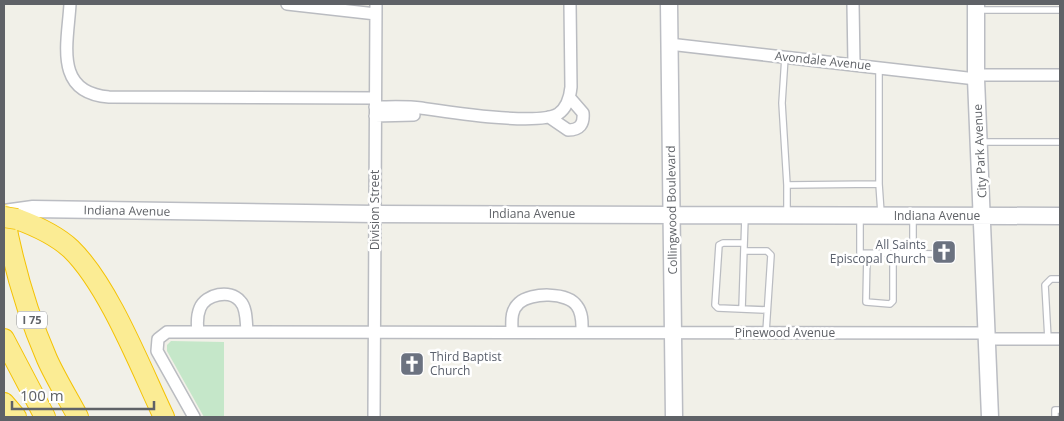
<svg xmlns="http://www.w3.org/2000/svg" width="1064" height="421" viewBox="0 0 1064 421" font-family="'Open Sans',sans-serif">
<rect width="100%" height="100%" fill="#f1f0e8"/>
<path fill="#c5e7c9" d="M171,341L224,342V417H204L167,351V345Z"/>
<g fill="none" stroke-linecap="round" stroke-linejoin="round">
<defs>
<path id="lane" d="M978,10H1060
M785,57L782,103L787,185
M879,67V184
M980,142H1060
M787,214V185L879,184L881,213
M913,216V254
M860,217V253L941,254
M744,243H723L719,245L715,305L718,308L767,310
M744,251H767L771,255L766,332
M867,254L866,302L890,304L893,301V254
M742,309L745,217
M1048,339L1045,285L1051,279H1060
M1055,417V410H1060"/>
<path id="street" d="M70,4C68,42 53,93 109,97L375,98
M287,4L376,14
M853,4L854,64
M669,44L976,79
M976,75H1060
M375,107C390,107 407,106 421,108C448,112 537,126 558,114C567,108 570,97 571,87L570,4
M375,116L414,115
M549,117L568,130C580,130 584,124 583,113L570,98
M198,332C197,324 197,315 200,308C206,294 230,289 240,301C247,308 246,322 247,331
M512,332C512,322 510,311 519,303C531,292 568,292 577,306C583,314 582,324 582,332
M988,339H1060
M194,417L157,351L158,339L167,332L988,333
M374,417L376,4"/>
<path id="secondary" d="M669,4L674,417
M976,4V79L990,417
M4,213L33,209L375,214L1060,216"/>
<path id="highway" d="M4,215C13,264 27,313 47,359C56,379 68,398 78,417
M17,219C36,226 56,235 71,249C109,286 141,369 164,417
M4,339L45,417
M4,403L16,417"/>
</defs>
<use href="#lane" stroke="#babcc1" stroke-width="8"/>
<use href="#street" stroke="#babcc1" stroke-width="14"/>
<use href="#secondary" stroke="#bbbdc3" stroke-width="19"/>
<use href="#highway" stroke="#f4c204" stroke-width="22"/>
<use href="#lane" stroke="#fff" stroke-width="5.5"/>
<use href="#street" stroke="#fff" stroke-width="11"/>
<use href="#secondary" stroke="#fff" stroke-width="16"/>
<use href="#highway" stroke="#fbec94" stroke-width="20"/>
<defs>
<path id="highway-bridge" d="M4,217L17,219"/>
</defs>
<use href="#highway-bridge" stroke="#f4c204" stroke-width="22" stroke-linecap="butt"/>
<use href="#highway-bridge" stroke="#fbec94" stroke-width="20"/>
</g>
<defs>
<symbol id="church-square" viewBox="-11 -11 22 22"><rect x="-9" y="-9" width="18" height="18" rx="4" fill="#6b7280" stroke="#fff"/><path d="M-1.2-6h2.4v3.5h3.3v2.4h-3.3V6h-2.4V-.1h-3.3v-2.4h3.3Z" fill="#fff"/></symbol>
</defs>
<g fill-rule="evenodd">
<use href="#church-square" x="930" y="238" width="28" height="28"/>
<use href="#church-square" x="398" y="350" width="28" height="28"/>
</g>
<g text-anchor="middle" stroke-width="5" stroke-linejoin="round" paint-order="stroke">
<rect fill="#fff" stroke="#8f9195" stroke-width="1" x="17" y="311.5" width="30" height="17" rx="4"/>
<g font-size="11" font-weight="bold" fill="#5f6267">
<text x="32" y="324">I 75</text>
</g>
<g font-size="12" fill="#5f6267" stroke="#fff">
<text transform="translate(823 61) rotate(6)" y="4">Avondale Avenue</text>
<text transform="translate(980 151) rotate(-93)" y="4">City Park Avenue</text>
<text transform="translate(375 210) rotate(-90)" y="4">Division Street</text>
<text transform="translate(672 210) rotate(-91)" y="4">Collingwood Boulevard</text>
<text transform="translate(127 211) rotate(1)" y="4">Indiana Avenue</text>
<text x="532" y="218">Indiana Avenue</text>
<text x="937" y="220">Indiana Avenue</text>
<text x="785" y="337">Pinewood Avenue</text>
</g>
<g font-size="12" fill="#5b616d" stroke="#fff" text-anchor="end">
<text x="926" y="249">All Saints<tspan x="926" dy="14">Episcopal Church</tspan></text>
<text x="430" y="361" text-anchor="start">Third Baptist<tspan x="430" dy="14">Church</tspan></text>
</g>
</g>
<rect width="1064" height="421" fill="none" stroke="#5f6267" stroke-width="10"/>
<path d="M12 401v8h142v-8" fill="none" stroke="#5f6267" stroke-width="2.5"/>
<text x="20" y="401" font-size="15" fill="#5f6267" stroke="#ffffff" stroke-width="4" paint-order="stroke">100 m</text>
</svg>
